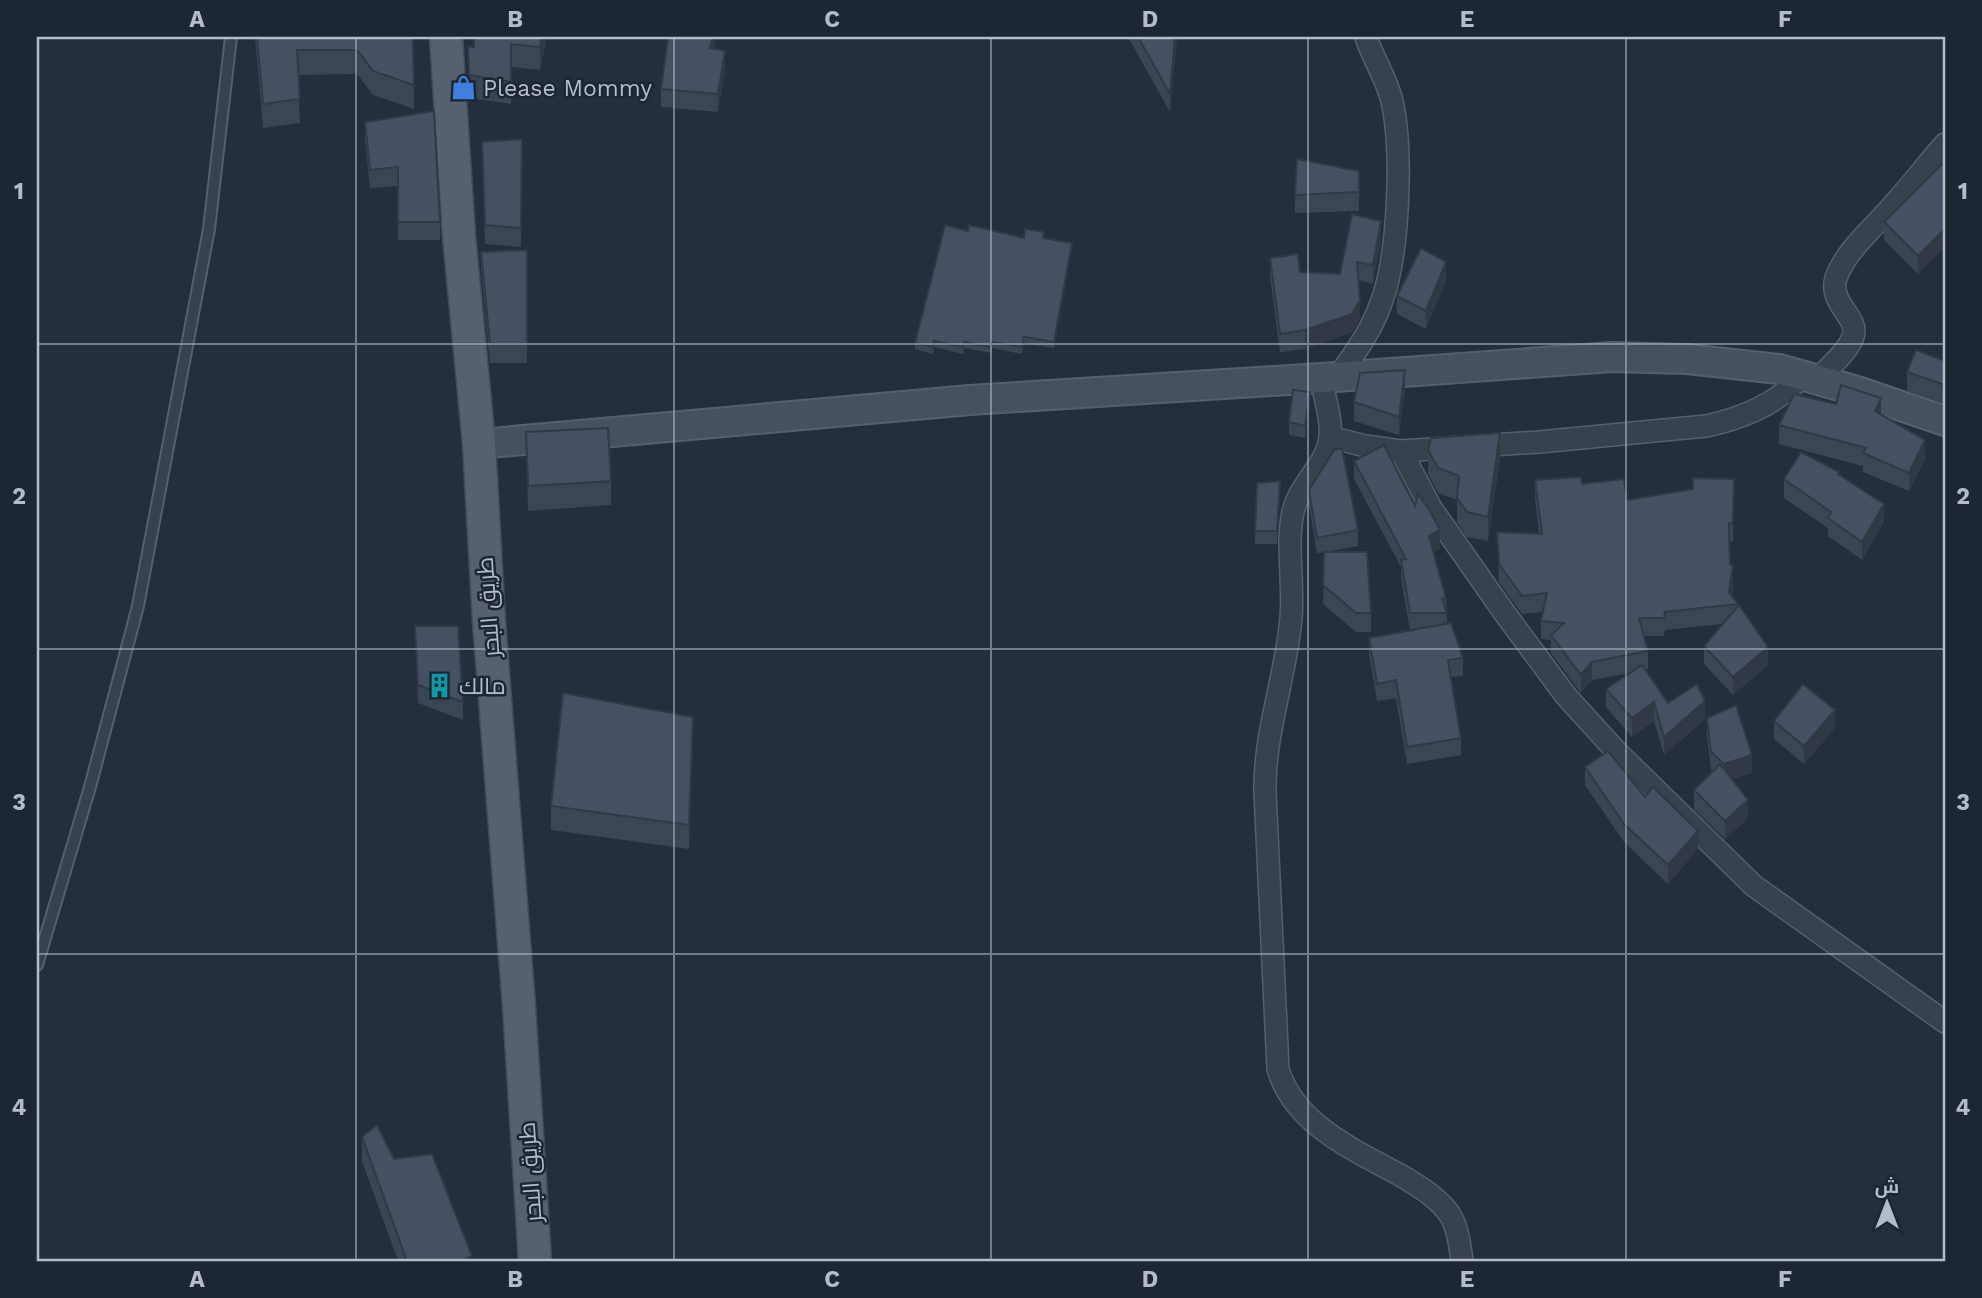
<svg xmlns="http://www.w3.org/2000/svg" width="1982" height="1298" viewBox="0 0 1982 1298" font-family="'Work Sans',Cairo,sans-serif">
<rect width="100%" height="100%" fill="#242f3e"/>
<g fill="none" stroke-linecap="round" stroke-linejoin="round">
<defs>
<path id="lane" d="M37,965L90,787L138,606L209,229L231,37"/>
<path id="street" d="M1338,377C1354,354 1372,330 1381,303C1399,256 1403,151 1392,101C1387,79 1373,59 1366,37
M1321,378C1324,397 1332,417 1330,436C1328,464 1299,484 1293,512C1286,543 1294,585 1291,618C1286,677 1264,732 1265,792L1278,1069C1294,1124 1354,1150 1400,1175C1418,1186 1438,1197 1450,1215C1458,1228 1460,1246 1462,1261
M1818,379C1829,367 1847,353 1853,337C1860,317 1828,304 1836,278C1846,249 1877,225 1896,202C1913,183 1928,163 1945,144
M1330,437L1365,446L1401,451L1431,508L1506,615L1566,696L1617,752L1754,886L1945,1022
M1401,451L1539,442L1706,426C1743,418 1778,404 1803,375"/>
<path id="secondary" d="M479,444L970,400L1321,378L1612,357L1687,359L1779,369L1857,391L1945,421"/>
<path id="primary" d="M446,37L459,236L479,444L489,622L519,1006L535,1261"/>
</defs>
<use href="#lane" stroke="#565f6c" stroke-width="14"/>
<use href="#street" stroke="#565f6c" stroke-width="24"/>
<use href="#secondary" stroke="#565f6c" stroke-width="32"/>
<use href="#primary" stroke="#414a57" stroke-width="35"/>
<use href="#lane" stroke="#38414e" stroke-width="10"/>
<use href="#street" stroke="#38414e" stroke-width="21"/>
<use href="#secondary" stroke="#465061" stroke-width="28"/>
<use href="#primary" stroke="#56606e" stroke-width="32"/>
</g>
<path fill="#3b4654" d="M255,37H413L414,109L373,95L357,74L298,75L300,123L263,128Z
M473,37H547L540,70L511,67V104L469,98L468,46L474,47Z
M715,37L714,49L725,69L718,112L661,107V89Z
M1128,37H1177L1170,112Z
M365,122L440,222V240H398V186L370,188L365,141Z
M522,139L521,247L485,244L482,142Z
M1942,164L1918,274L1884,240V222Z
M1359,171V211L1295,213V195Z
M968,231L1024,238H1044L1072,249L1054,348L1024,343L1022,354L992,348L991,353L964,348L963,354L934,347L933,354L915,349V343Z
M1381,240L1373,284L1359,280L1360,319L1352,332L1305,349L1280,352L1270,277V258L1300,272L1340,274Z
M527,250V363H490L481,270V252Z
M1446,280L1426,329L1397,314V296Z
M1945,361V404L1907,391V372Z
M1405,389L1399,435L1354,421V402Z
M1310,404L1305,438L1289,435V422Z
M1881,414L1925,459L1909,491L1863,472V466L1779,444V425Z
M526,432L611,481V505L528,511Z
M1428,450L1500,458L1488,541L1467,537L1457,523V500L1438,493L1428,474Z
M1354,461L1415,506L1440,549L1433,552L1446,598L1447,624L1463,658V676L1451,677L1461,738V755L1407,764L1396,698L1377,701L1369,655V638L1410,631L1401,579V567L1354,479Z
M1839,474L1884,522L1862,560L1828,536V528L1784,498V479Z
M1734,479L1733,542L1729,541L1730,564L1733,583L1732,595L1738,604L1768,665L1733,695L1704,664V646L1723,624L1665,630L1664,636H1644L1648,651V669L1645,670L1668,703L1705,719L1664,755L1654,721L1632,737L1606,707V689L1631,673L1592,680L1581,693L1551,653V640L1541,639V621L1543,612L1522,614L1499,582L1497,532L1539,534L1535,498V480L1582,484L1627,500L1693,489Z
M1309,490L1358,530V546L1325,552L1371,613V632H1356L1323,604L1324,552L1317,553L1309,506Z
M1280,493L1277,544H1255V531Z
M415,626L463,702V720L418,703Z
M1707,718L1752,773L1732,779L1748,818L1725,839L1694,809V790L1712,771L1711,770L1707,737Z
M1774,721L1835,728L1804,764L1774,739Z
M693,741L689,849L551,830V806Z
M1585,767L1645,797L1698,849L1668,884L1624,842L1585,785Z
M362,1137L394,1159L472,1261H398L362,1161Z"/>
<path fill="#303945" d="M542,37H547L540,70V47Z
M713,37H715V45L710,67V48Z
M1175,37H1177L1170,112V94Z
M725,51V69L718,112V94Z
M1381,221V240L1373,284V265Z
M1945,229V247L1918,274V256Z
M1072,243V249L1054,348V342Z
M1446,262V280L1426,329V311Z
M1360,300V319L1352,332L1305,349V330Z
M1405,370V389L1399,435V417Z
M1310,392V404L1305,438V426Z
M1881,398V417L1875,411Z
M1500,433V458L1488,541V517Z
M1925,440V459L1909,491V473Z
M1280,481V493L1277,544V531Z
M1884,504V522L1862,560V542Z
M1440,530V549L1429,554V536Z
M1733,565V583L1730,605L1729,592Z
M1768,647V665L1733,695V677Z
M1592,662V680L1581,693V675Z
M1705,701V719L1664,755V737Z
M1654,702V721L1632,737V718Z
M1835,710V728L1804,764V746Z
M693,717V741L689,849V825Z
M1752,755V773L1724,782V764Z
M1748,800V818L1725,839V821Z
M1698,831V849L1668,884V865Z
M472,1256V1261H461Z"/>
<path fill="#455162" stroke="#303945" stroke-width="2" d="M257,37H413L414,85L373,71L357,50H297L300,99L263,104Z
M474,37H542L540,47L511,44V82L469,75L468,46L474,47Z
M668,37H713L710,48L725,51L718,94L661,89Z
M1138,37H1175L1170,94Z
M434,111L440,222H398V167L370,170L365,122Z
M522,139L521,228L485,225L482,142Z
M1297,159L1359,171V192L1295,195Z
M1942,164L1945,167V229L1918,256L1884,222Z
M1352,214L1381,221L1373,265L1357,262L1360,300L1352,314L1305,330L1280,334L1270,258L1298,254L1300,272L1340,274Z
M945,225L968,231L969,225L1024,238L1025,229L1044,232L1043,238L1072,243L1054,342L1024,337L1022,347L992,342L991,347L964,342L963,347L934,341L933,347L915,343Z
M1421,248L1446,262L1426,311L1397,296Z
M527,250V344H490L481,252Z
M1916,350L1945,361V385L1907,372Z
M1405,370L1399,417L1354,402L1360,373Z
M1841,385L1881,398L1875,411L1925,440L1909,473L1863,453L1866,448L1779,425L1794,394L1836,404Z
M1293,390L1310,392L1305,426L1289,422Z
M608,428L611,481L528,486L526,432Z
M1500,433L1488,517L1467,512L1457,498L1459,476L1438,468L1428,450L1431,438Z
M1384,445L1415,506L1418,494L1430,511L1440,530L1429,536L1446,598L1442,599L1447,613H1410L1401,560L1406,559L1354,461Z
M1342,448L1358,530L1317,538L1309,490L1334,450Z
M1801,452L1839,472L1838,474L1884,504L1862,542L1828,518L1831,512L1784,479Z
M1581,477L1582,484L1624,479L1627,500L1693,489V478L1734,479L1733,524L1729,523L1730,564L1733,565L1729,592L1738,604L1665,612L1664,618H1639L1648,651L1592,662L1581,675L1551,635L1564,623L1541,621L1547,593L1522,596L1499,564L1497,532L1542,534L1535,480Z
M1280,481L1277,531H1255L1257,483Z
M1324,552H1367L1371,613H1356L1323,585Z
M1739,605L1768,647L1733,677L1704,646Z
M1451,623L1463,658L1448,660L1461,738L1407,747L1396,680L1377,684L1369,638Z
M415,626H458L463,702L418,685Z
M1642,665L1668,703L1697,684L1705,701L1664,737L1654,702L1632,718L1606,689Z
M1803,684L1835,710L1804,746L1774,721Z
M563,693L693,717L689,825L551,806Z
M1736,705L1752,755L1724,764L1711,752L1707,718Z
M1608,751L1645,797L1653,787L1698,831L1668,865L1624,824L1585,767Z
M1720,764L1748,800L1725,821L1694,790Z
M377,1125L394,1159L432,1154L472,1256L461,1261H407L362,1137Z"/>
<path fill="none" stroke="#b4bcc9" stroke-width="2" stroke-opacity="0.55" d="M356,37V1261M674,37V1261M991,37V1261M1308,37V1261M1626,37V1261M37,344H1945M37,649H1945M37,954H1945"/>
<defs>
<symbol id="shop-bare" viewBox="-9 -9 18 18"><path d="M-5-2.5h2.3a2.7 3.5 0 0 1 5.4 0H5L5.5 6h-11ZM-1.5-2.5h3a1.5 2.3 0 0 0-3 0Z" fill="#3f7fe0" stroke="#1d2633" stroke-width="2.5" paint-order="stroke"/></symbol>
<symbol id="building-bare" viewBox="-9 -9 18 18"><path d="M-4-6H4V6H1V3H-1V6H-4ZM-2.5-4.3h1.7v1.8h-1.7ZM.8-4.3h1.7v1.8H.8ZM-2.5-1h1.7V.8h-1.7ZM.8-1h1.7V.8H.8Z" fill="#0f9aa8" stroke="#1d2633" stroke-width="2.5" paint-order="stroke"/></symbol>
</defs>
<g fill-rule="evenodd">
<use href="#shop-bare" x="446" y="70" width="35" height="35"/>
<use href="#building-bare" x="422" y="668" width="35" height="35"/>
</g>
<g text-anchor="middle" stroke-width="5" stroke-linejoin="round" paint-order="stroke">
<g font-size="23" fill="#b4bcc9" stroke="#1d2633" text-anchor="start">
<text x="483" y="96">Please Mommy</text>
<text x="459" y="694">مالك</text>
</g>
<g font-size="23" fill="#b4bcc9" stroke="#1d2633">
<text transform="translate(488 607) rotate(-94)" y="8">طريق البحر</text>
<text transform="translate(530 1172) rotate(-94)" y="8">طريق البحر</text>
</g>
</g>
<rect width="1982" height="1298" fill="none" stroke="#1d2633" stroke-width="77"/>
<g transform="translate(1887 1203)" stroke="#1d2633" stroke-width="5" paint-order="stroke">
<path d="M0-5L12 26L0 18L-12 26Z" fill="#b4bcc9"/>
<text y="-10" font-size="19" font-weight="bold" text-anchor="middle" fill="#b4bcc9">ش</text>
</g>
<rect x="38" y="38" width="1906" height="1222" fill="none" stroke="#b4bcc9" stroke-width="2.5"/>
<g font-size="23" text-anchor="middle" font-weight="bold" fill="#b4bcc9">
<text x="197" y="27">A</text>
<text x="515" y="27">B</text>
<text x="832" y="27">C</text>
<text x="1150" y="27">D</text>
<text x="1467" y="27">E</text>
<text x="1785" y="27">F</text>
<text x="19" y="199">1</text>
<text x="1963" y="199">1</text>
<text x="19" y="504">2</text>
<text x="1963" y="504">2</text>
<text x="19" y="810">3</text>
<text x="1963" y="810">3</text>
<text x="19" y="1115">4</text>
<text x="1963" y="1115">4</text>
<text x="197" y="1287">A</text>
<text x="515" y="1287">B</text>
<text x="832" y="1287">C</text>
<text x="1150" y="1287">D</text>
<text x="1467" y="1287">E</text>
<text x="1785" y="1287">F</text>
</g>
</svg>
